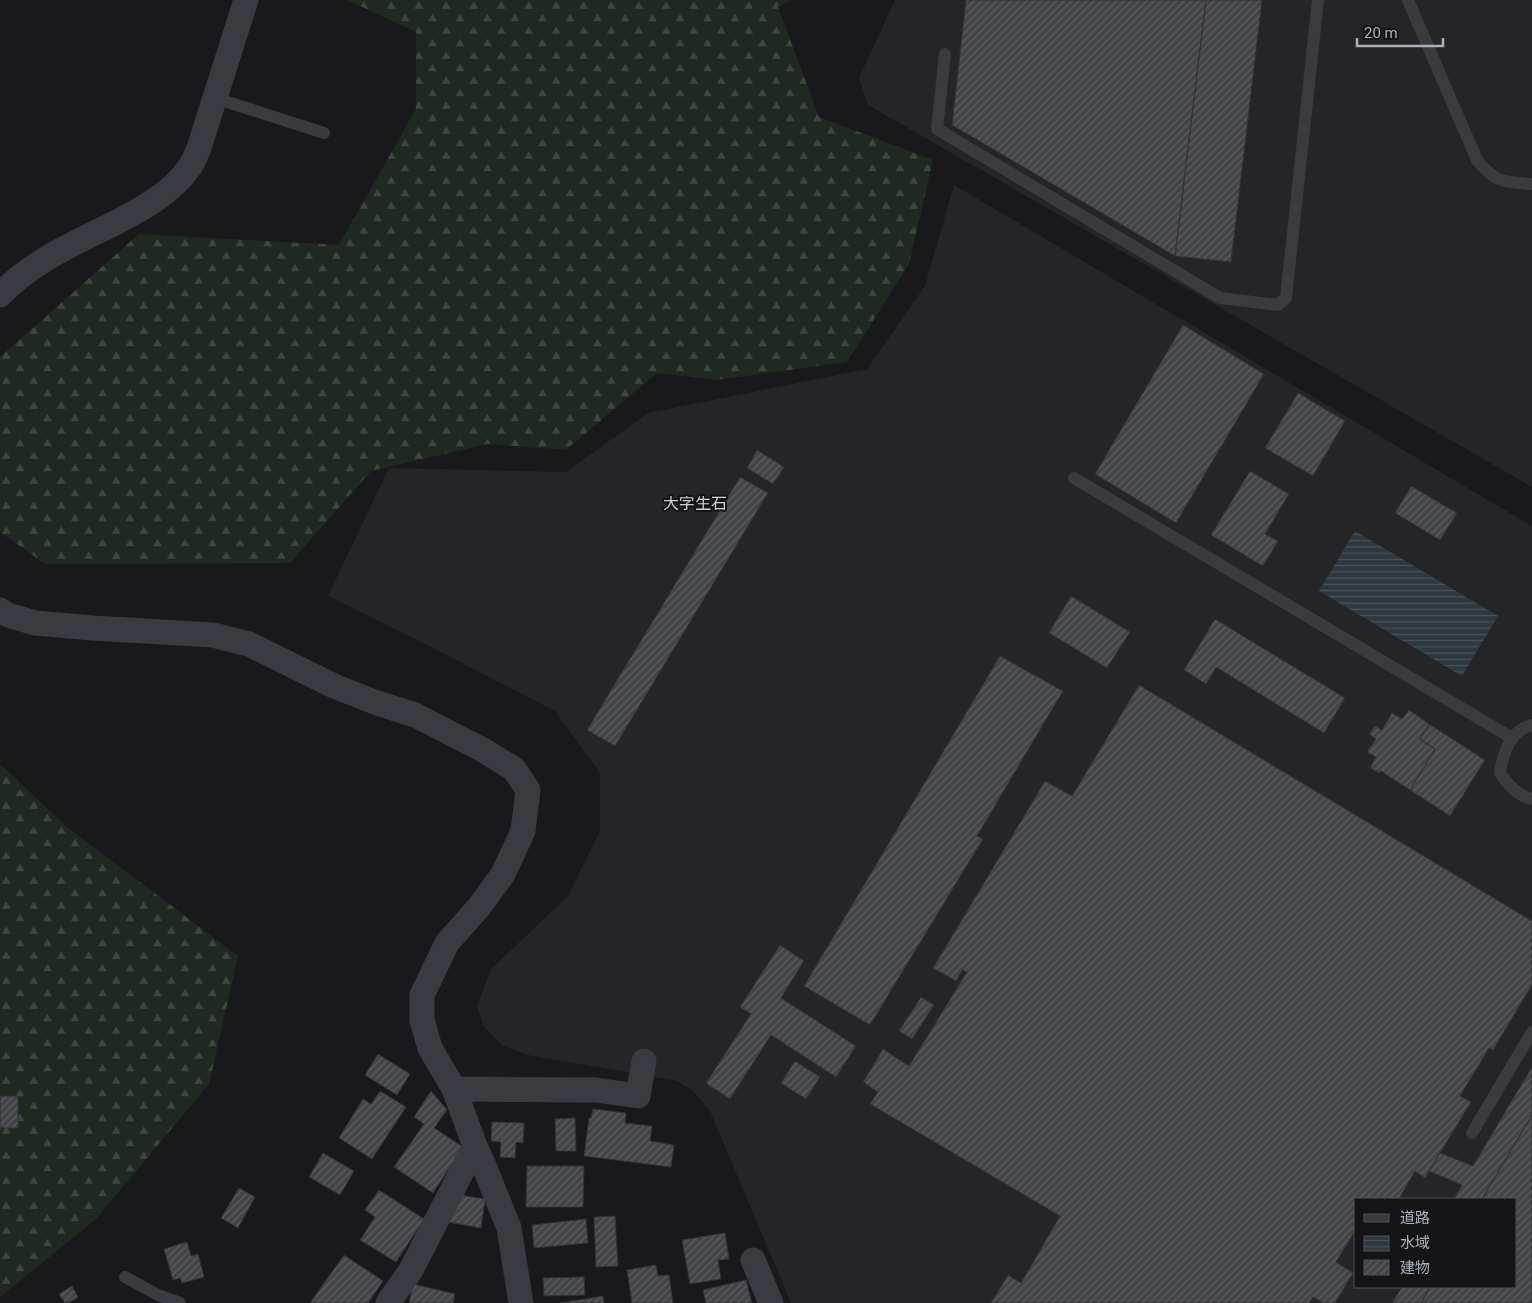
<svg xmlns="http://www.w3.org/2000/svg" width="1532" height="1303" viewBox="0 0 1532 1303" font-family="Roboto,'Noto Sans JP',sans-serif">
<defs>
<pattern id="forest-firs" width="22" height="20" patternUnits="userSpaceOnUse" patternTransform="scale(1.25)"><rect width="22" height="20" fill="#202921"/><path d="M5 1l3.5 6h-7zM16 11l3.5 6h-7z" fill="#3e463f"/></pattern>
<pattern id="water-rules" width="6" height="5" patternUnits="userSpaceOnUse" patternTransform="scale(1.25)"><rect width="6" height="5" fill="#2e393f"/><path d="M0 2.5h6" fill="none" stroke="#4a5359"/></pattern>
<pattern id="building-hatch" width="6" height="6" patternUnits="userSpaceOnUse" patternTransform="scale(1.25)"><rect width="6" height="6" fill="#434448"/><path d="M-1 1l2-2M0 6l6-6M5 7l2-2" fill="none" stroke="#5b5d60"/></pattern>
</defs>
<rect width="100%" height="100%" fill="#19191b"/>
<path fill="#252528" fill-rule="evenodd" d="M895,0H1532V487L868,105L859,78Z
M954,185L1532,526V1303H791L710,1111L693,1091L677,1081L528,1055L503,1046L484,1027L477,1006L491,969L568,896L600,831V773L555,711L425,644L328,596L389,468L566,472L648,413L867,369L925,286ZM1356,1199H1516V1287H1356Z"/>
<path fill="url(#forest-firs)" d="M347,0H792L778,7L819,117L933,160L909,264L847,362L716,380L657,373L566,450L487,444L371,471L290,563L45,564L0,532V357L139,234L339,245L416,109V32Z
M0,764L67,827L238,956L209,1084L95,1220L0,1297Z"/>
<path fill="url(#water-rules)" d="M1355,531L1498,616L1462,676L1319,591Z"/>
<path fill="url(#building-hatch)" stroke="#333337" d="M966,0H1206L1175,256L952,125Z
M1206,0H1262L1231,262L1175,256Z
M1183,325L1264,374L1176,523L1095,474Z
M1298,393L1345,421L1313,476L1265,448Z
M757,450L784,467L773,484L747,468Z
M1250,471L1289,494L1265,534L1278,541L1263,566L1211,535Z
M740,477L768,493L615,746L587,730Z
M1411,486L1457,513L1440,540L1395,513Z
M1071,596L1130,632L1107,668L1049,633Z
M1215,619L1345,698L1324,733L1216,667L1206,684L1184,670Z
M1000,656L1063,691L977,836L983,839L870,1025L804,986Z
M1139,685L1532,921V985L1493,1050L1489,1048L1460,1096L1471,1102L1429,1171L1425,1178L1415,1171L1399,1199H1356V1229L1336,1262L1353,1273L1335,1303H1323L1313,1297L1309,1303H991L1008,1275L1021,1283L1060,1216L870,1104L878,1092L863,1082L883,1049L909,1066L967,972L962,970L956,981L933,968L1045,781L1072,796Z
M1409,710L1429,724L1420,739L1435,749L1410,790L1381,771L1379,773L1370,768L1376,757L1367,752L1376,739L1369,734L1375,726L1382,730L1392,713L1402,719Z
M1429,724L1485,760L1450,816L1410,790L1435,749L1420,739Z
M780,945L804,961L781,998L856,1046L836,1077L771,1035L730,1099L706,1083L751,1014L740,1007Z
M921,997L934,1005L912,1039L899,1031Z
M378,1054L410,1074L397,1095L365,1075Z
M795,1061L820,1077L806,1099L781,1083Z
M1532,1067V1115L1482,1199H1454L1462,1185L1429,1171L1440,1153L1473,1166Z
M380,1091L406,1107L372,1159L339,1138L363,1099L371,1104Z
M431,1091L447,1110L434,1128L463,1147L433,1193L394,1167L424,1124L414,1117Z
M0,1096H18V1128H0Z
M593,1109L626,1113L625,1123L652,1126L650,1141L674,1145L671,1167L584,1156L589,1118H591Z
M1532,1115V1303H1421L1430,1287H1516V1199H1482Z
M575,1118L576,1151H556L555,1119Z
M492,1122L524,1123L523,1143L516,1142L515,1158L500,1157L501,1142L491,1141Z
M323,1153L354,1171L340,1195L309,1177Z
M527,1166H584L583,1207H526Z
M239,1188L255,1197L238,1228L221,1218Z
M379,1190L424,1219L396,1262L360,1240L375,1217L365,1210Z
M460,1195L485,1199L481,1228L448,1222Z
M615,1216L618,1266L596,1267L594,1217Z
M586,1219L588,1243L534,1248L532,1225Z
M725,1233L729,1259L718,1260L721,1279L690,1284L682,1240Z
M187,1242L191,1256L198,1254L204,1277L182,1283L180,1278L173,1280L164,1249Z
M344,1255L383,1281L368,1303H310Z
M656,1265L658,1276L669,1275L673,1303H632L627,1270Z
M584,1277L585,1295L544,1296L543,1278Z
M746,1280L752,1303H706L703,1290Z
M413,1284L455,1294L453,1303H409Z
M72,1286L78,1297L68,1303H65L59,1294Z
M1402,1287H1430L1421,1303H1392Z
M603,1296L604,1303H560Z"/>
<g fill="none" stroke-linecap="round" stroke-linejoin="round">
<path stroke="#393b40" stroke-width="12" d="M1408,0L1477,160C1496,183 1503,182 1532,184
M945,54L937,129L1220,298L1278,305L1286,298L1318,0
M215,98L324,133
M1074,478L1512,738
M1532,725C1510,730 1503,753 1500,773C1509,786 1517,795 1532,799
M1472,1133L1532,1032
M125,1277L158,1295L180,1303"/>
<path stroke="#393b40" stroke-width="25" d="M0,295C31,262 73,244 113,224C140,210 171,194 189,168C194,162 196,154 199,148L246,0
M0,610L8,615L35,623L93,628L213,635L249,644L334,686L377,703L415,715L483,750L514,769L528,790L523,831L503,874L479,907L447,943L422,995V1020L430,1048L454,1089L475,1146L484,1166L509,1228L521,1303
M454,1089L596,1090L638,1096L644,1061
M753,1260L771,1303
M388,1303L411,1270L475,1146"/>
</g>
<g text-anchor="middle" stroke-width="4" stroke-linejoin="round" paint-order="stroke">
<g font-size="16" fill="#ccd0d7" stroke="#141416">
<text x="695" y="509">大字生石</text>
</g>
</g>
<rect x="1354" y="1198" width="162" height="90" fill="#141416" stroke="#505358"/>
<rect x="1364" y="1214" width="25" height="8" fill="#393b40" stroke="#505358"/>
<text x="1400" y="1223" font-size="15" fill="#abb1bb">道路</text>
<rect x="1364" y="1236" width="25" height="15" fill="url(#water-rules)" stroke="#505358"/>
<text x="1400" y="1248" font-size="15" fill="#abb1bb">水域</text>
<rect x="1364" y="1260" width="25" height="15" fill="url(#building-hatch)" stroke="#505358"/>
<text x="1400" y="1273" font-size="15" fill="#abb1bb">建物</text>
<path d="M1357 38v8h86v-8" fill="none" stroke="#abb1bb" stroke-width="2.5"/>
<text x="1364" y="38" font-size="15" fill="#abb1bb" stroke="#141416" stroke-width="4" paint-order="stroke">20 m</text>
</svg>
